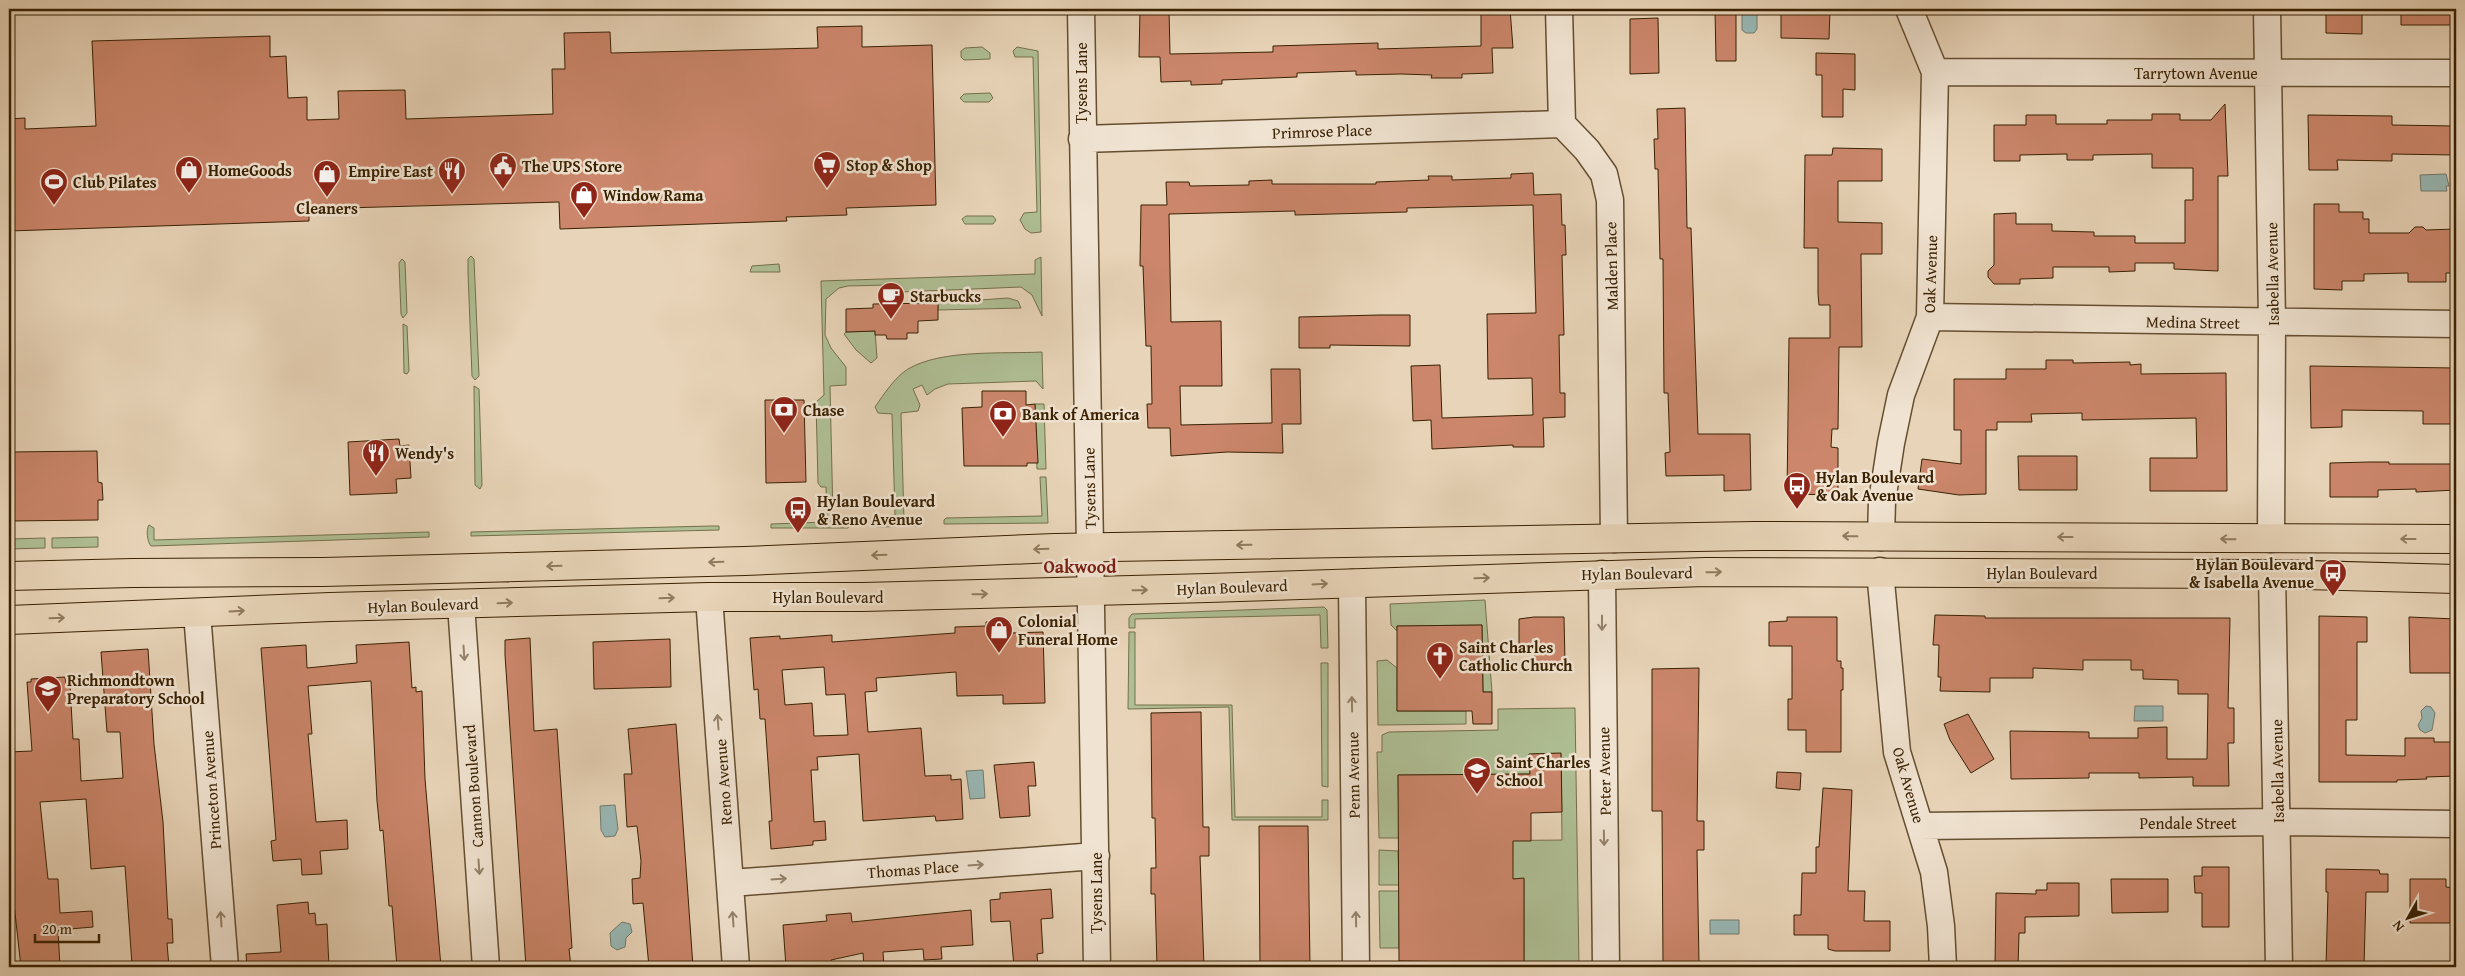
<svg xmlns="http://www.w3.org/2000/svg" width="2465" height="976" viewBox="0 0 2465 976" font-family="'Gentium Book Plus',serif">
<rect width="100%" height="100%" fill="#e8d4b8"/>
<filter id="stains"><feTurbulence type="fractalNoise" baseFrequency=".004" numOctaves="4"/><feColorMatrix values="0 0 0 0 .2 0 0 0 0 .09 0 0 0 0 .02 0 0 0 .5 -.17"/></filter>
<radialGradient id="worn" r=".72"><stop offset=".6" stop-color="#630" stop-opacity="0"/><stop offset="1" stop-color="#630" stop-opacity=".3"/></radialGradient>
<path fill="#afbe94" stroke="#74704b" d="M982,47L990,53V59L964,60L961,57V51L965,48Z
M1017,47L1038,51L1041,232L1031,233L1025,229L1020,220L1024,213L1037,212L1033,57H1015L1013,51Z
M990,93L993,98L989,102H964L960,98L964,94Z
M966,216H993L996,220L993,224H965L962,219Z
M471,256L474,259L479,376L475,380L472,376L468,272V259Z
M1041,257L1042,316L1032,295L1021,287L901,292L887,285L848,286L839,288L826,299L825,335L831,348L846,367V385L830,386L833,517L850,518L851,525L848,528H771V524L827,522L826,487H821L818,483L816,402L824,395L821,281L1035,274V260Z
M402,259L405,262L407,313L403,318L401,314L399,263Z
M779,264L780,272H750L752,266Z
M1008,298L1018,301L1021,308L938,310V303Z
M403,324L407,326L409,371L407,374L404,373Z
M875,331L877,358L871,363L856,350L844,334L846,332Z
M1042,352L1043,389L1036,381L948,384L935,389L927,395L922,385L913,389L920,405L918,411L901,413L904,520H920L922,524L919,526L877,527V517L895,515L892,414L878,413L875,407C884,394 895,377 908,369C942,349 1003,354 1042,352Z
M474,386L479,389L482,485L480,489L475,485Z
M1035,404H1044L1046,469H1037Z
M1040,477H1046L1048,523L944,524V520L946,518L1042,516Z
M149,525L154,528V540L429,532V537L151,546C147,542 146,529 149,525Z
M711,526H719V530L471,536V532Z
M98,537V547L52,548V538Z
M45,538V548L9,549V539Z
M1485,600L1492,692H1483L1482,625L1397,626V631L1391,625L1390,604Z
M1324,607L1327,610L1328,648H1321L1320,615L1135,619V628H1129V618L1132,614Z
M1129,632H1135V705H1232L1235,817H1322V800H1328V820H1232L1229,707L1128,709Z
M1387,660L1397,668V711H1466V724L1378,725L1377,661Z
M1321,663H1328V787L1322,786Z
M1575,708L1579,967H1527V962H1524V879H1513L1468,841L1562,840L1561,754H1530V774L1398,775L1399,838H1379L1377,752H1382V735L1389,732L1498,730V709Z
M1379,850L1398,851L1399,885H1379Z
M1379,891H1399V948H1380Z"/>
<path fill="#98b7b4" stroke="#727b6d" d="M1742,9H1757V29L1754,33H1746L1742,30Z
M2446,174L2449,186H2446L2447,191H2421L2420,175Z
M2135,706H2163V721H2134Z
M2426,706L2431,707L2435,713L2432,730L2425,733L2420,730L2418,725L2422,718L2421,711Z
M983,770L985,798L970,799L966,771Z
M615,805L618,829L615,836L605,837L601,830L600,806Z
M1710,920H1739V934H1710Z
M622,922L630,924L632,932L626,938L625,947L617,950L611,946L610,933Z"/>
<path fill="#cb866b" stroke="#392102" fill-rule="evenodd" d="M1140,9H1169L1170,54L1273,52V46L1378,43V49L1481,46V9H1510L1513,48H1492L1493,73L1462,74V78H1431L1432,75L1401,74L1356,75V71L1297,73V77L1222,80V84L1191,85V81L1161,82L1160,57H1139Z
M1715,9H1736V61H1716Z
M1781,9H1830L1829,39L1781,38Z
M2326,9H2362V34L2326,33Z
M2401,9H2456V25H2401Z
M1658,18L1659,73L1630,74V19Z
M862,26V47L932,45L936,205L846,208L847,215L786,217L787,221L560,229L559,202L309,209V221L9,231V119L25,118V129L96,126L92,41L270,36V57L286,56L288,98L307,97V120L339,119L338,91L405,90L406,119L553,114L552,69H565L564,33L610,32L611,53L818,48L817,27Z
M1816,53L1855,54V90L1843,89V117H1822V75H1816Z
M2225,104L2228,176H2218V271L2174,269V263H2135V271L2109,272V267H2053V278L2020,279V284H1994L1988,277V271L1994,265V214L2016,213V224H2052V231L2094,232V236H2135V243H2185V200H2193V168H2152V154L2093,155V160H2067V154L2020,155V161H1994V125H2026V115H2056V124H2107V120H2152V114H2180V120H2211Z
M1685,108L1687,228H1691L1698,434H1750L1751,490L1724,491V475L1666,476L1665,453L1670,452L1668,393H1664L1663,259H1660L1658,169H1655L1654,139H1658L1657,109Z
M2308,115L2392,116V125L2455,126V155L2392,154V161L2337,160L2338,170H2309Z
M1833,148L1882,149V181H1838V222L1882,223V254H1861L1862,347H1839L1838,429H1832L1831,447L1838,448V495L1787,494L1789,338H1830V305H1819L1818,294V248H1804L1805,155H1832Z
M1533,173L1534,195L1561,194L1562,225H1565L1566,255H1562L1564,335H1559L1560,393H1565V417L1543,418L1544,447H1513V445L1432,449L1431,420L1413,421L1411,366L1440,365L1442,418L1533,415L1532,378L1488,379L1487,314L1536,313L1533,205L1407,208V212L1295,215V211L1169,214L1171,322L1221,321L1222,386H1180L1181,425L1272,423L1271,369H1300L1301,424H1282L1283,453L1227,452L1171,456L1170,428H1148L1147,404H1152L1151,346H1146L1143,266H1140L1141,205H1167L1166,182H1189L1190,186L1249,185V181L1272,180V184H1376V182L1429,180L1428,176H1452V180L1482,179L1511,178V174Z
M2314,204H2339V212H2363V219H2369V233H2409L2415,227H2423L2426,230L2456,229V273H2446V282H2408V273L2364,274V281H2342V290L2314,289Z
M938,303V320L918,321V333H907V339H887L886,335H875V331L846,332V309L873,308V304Z
M1379,315H1410V346L1330,345V348H1299V317Z
M2046,360H2073V363L2130,362V365L2141,364V374L2226,373L2227,491H2150V458H2197L2196,418L2082,420V413L2031,414L2032,422H1997V430H1986V494L1959,495L1918,489L1922,459L1961,464V430H1954V379H2006V369H2046Z
M2310,366L2456,368V424H2423V411L2342,410V427L2311,428Z
M982,391H1026V405L1035,404L1038,463H1027V466H964L962,408L982,407Z
M765,400H804L806,482L766,483Z
M399,439L400,446L409,445L411,478L396,479L397,493L350,495L348,442Z
M97,451L98,482L102,483L103,500H98V520L9,521V452Z
M2018,456H2077V490H2019Z
M2369,462H2389V464H2456V490L2416,492V489L2378,490V497H2330V463Z
M1935,615L1985,616V618H2230L2228,708H2234V743H2228L2229,786H2193V777L2139,778V773H2089V778L2011,779L2010,731L2089,732V738H2138V728L2167,727V759H2207L2208,694H2178V680L2143,679V670H2131V660H2083V670L2033,668V678H1990V692L1940,691L1941,677H1938L1939,645H1933Z
M2319,616L2367,617V642H2357V720H2346V755L2405,756V738H2434V742H2456V776L2426,777L2427,779L2397,780V782H2319Z
M1534,617H1564L1565,662H1535L1534,647H1519V619Z
M1787,617H1837V661H1841V668H1843V690H1841V752H1806V730H1788V699H1792V646H1769V622L1787,621Z
M2409,617L2456,619V673H2410Z
M1010,621L1011,633L1043,632L1045,703L1003,704V695L957,696L956,672L876,678L877,691L865,692L868,732L921,728L925,776L951,775V780L961,779L963,819L936,821L935,816L863,821L859,754L817,757L818,770H811L814,822L825,821L826,840L813,841V845L771,849L769,821H772L765,719H760L758,689L754,690L750,638L780,636V639L832,635V642L955,633V627L986,626V622ZM824,667L826,695L845,694L848,735L814,736L812,703L785,705L782,670Z
M1482,625L1483,692H1492V724H1473L1472,711H1397V626Z
M530,638L534,731L557,729L572,948L569,949L571,967H526L505,655V640Z
M670,639L671,687L594,689L593,642Z
M409,642L412,688L416,687V692L422,691L425,779L441,967H397L392,906H389L383,830L380,831L377,801L371,681L308,686L312,734H308L316,822L347,820L348,849L320,851L322,874L302,875L301,859L273,861L271,841L276,840L261,648L306,645L307,668L357,663L356,645Z
M148,649L154,744L163,822L168,919H172L173,943H167L169,967H136V965H132L125,866L91,869L86,799L40,802L48,879H58L60,913L92,911L93,927L58,930L60,967H21L9,859V752L32,751L27,682H31V679L65,677L66,685H70L73,739H79L81,781L123,778L120,732H107L101,652Z
M1699,668L1697,821H1704V850H1697L1699,964L1663,965L1662,811H1652V669Z
M1201,712L1203,827H1209V856H1200L1204,967H1157L1155,894H1151V868H1156L1155,818H1152L1151,713Z
M1968,714L1994,759L1971,773L1950,740L1944,724Z
M676,724L693,967H649L643,903L633,904L632,879L640,878L641,861L637,826L627,827L624,774H632L628,729Z
M1561,753L1562,812L1531,813V841H1513V879L1524,878V967H1465V962L1399,961L1398,775L1530,774L1529,754Z
M1034,762L1036,786H1028L1030,816L1000,818L994,765Z
M1777,772L1801,773L1800,790L1776,788Z
M1823,788L1852,790L1848,891H1865L1864,921H1890V951H1835L1828,949V935H1794V915H1801L1802,873H1816V847H1819Z
M1259,826H1308L1310,967H1260Z
M2202,867H2229V927H2202V893H2195L2194,876H2202Z
M2326,869L2379,870L2380,874H2388V892H2366L2364,967H2326L2328,892H2326Z
M2111,879H2168V912L2112,913Z
M2410,879H2446V887L2456,888V923H2410Z
M2047,883H2079V916L2025,917V933H2019L2018,967H1995L1996,893L2036,894V890H2047Z
M1051,889L1053,918L1041,919L1043,953L1037,954L1038,967H1014L1010,921L991,922L990,900L1000,899V893Z
M308,902L309,914L315,913L316,925L327,924L329,967H247L246,954L281,952L277,905Z
M971,910L973,945L941,947L942,959L924,960L923,949L883,952L884,967H864L863,953L831,960L832,967H786L783,925L827,921L826,915L851,913L852,922Z"/>
<g fill="none" stroke-linecap="round" stroke-linejoin="round">
<defs>
<path id="minor" d="M1081,9L1097,967
M1559,9L1562,124L1587,150L1604,174L1610,200L1614,539
M2267,9L2272,323L2271,539
M1935,72L2456,73
M1082,139L1562,124
M1930,317L2456,324
M1881,537L1882,501L1891,443L1901,395L1930,317L1935,72L1909,9
M1880,571L1897,752L1934,872L1941,926L1943,967
M1602,574L1606,967
M2272,574L2279,967
M1352,583L1356,967
M709,597L736,967
M461,604L486,967
M197,613L225,967
M1921,826L2278,822L2456,824
M731,883L1096,856"/>
<path id="major" d="M9,576L133,573L323,572L745,561L1055,548L1754,536L2456,539
M9,620L330,607L709,597H863L1208,588L1706,572L2272,574L2456,579"/>
</defs>
<use href="#minor" stroke="#654e30" stroke-width="29"/>
<use href="#major" stroke="#392102" stroke-width="30"/>
<use href="#minor" stroke="#f0e3d1" stroke-width="26"/>
<use href="#major" stroke="#e8d4b8" stroke-width="28"/>
</g>
<defs><path id="oneway-shaft" d="M-6 0H5M1.5-3L5.5 0L1.5 3" fill="none" stroke-width="1.6" stroke-linecap="round" stroke-linejoin="round" transform="scale(1.25)"/></defs>
<g stroke="#907a5d">
<use href="#oneway-shaft" transform="translate(1850 536) rotate(-179)"/>
<use href="#oneway-shaft" transform="translate(2065 537) rotate(-180)"/>
<use href="#oneway-shaft" transform="translate(2228 539) rotate(-179)"/>
<use href="#oneway-shaft" transform="translate(2408 539) rotate(180)"/>
<use href="#oneway-shaft" transform="translate(1244 545) rotate(179)"/>
<use href="#oneway-shaft" transform="translate(1041 549) rotate(178)"/>
<use href="#oneway-shaft" transform="translate(879 555) rotate(178)"/>
<use href="#oneway-shaft" transform="translate(716 562) rotate(178)"/>
<use href="#oneway-shaft" transform="translate(554 566) rotate(178)"/>
<use href="#oneway-shaft" transform="translate(1714 572) rotate(-1)"/>
<use href="#oneway-shaft" transform="translate(1482 578) rotate(-2)"/>
<use href="#oneway-shaft" transform="translate(1320 584) rotate(-3)"/>
<use href="#oneway-shaft" transform="translate(1140 590) rotate(-1)"/>
<use href="#oneway-shaft" transform="translate(980 594) rotate(-1)"/>
<use href="#oneway-shaft" transform="translate(667 598) rotate(-2)"/>
<use href="#oneway-shaft" transform="translate(505 603) rotate(-2)"/>
<use href="#oneway-shaft" transform="translate(237 611) rotate(-3)"/>
<use href="#oneway-shaft" transform="translate(57 618) rotate(-2)"/>
</g>
<g stroke="#94826a">
<use href="#oneway-shaft" transform="translate(1602 623) rotate(90)"/>
<use href="#oneway-shaft" transform="translate(464 653) rotate(86)"/>
<use href="#oneway-shaft" transform="translate(1352 704) rotate(-91)"/>
<use href="#oneway-shaft" transform="translate(718 722) rotate(-94)"/>
<use href="#oneway-shaft" transform="translate(1604 838) rotate(89)"/>
<use href="#oneway-shaft" transform="translate(976 865) rotate(-4)"/>
<use href="#oneway-shaft" transform="translate(479 867) rotate(86)"/>
<use href="#oneway-shaft" transform="translate(779 879) rotate(-4)"/>
<use href="#oneway-shaft" transform="translate(221 919) rotate(-94)"/>
<use href="#oneway-shaft" transform="translate(733 919) rotate(-94)"/>
<use href="#oneway-shaft" transform="translate(1356 919) rotate(-91)"/>
</g>
<defs>
<symbol id="supermarket-pin" viewBox="-11 -11 22 30"><path d="M0 17L-7.5 6A9.5 9.5 0 1 1 7.5 6Z" fill="#8f2418" stroke="#f0e3d1"/><path d="M-6-5.5h2.5l.6 2H6L4.5 2H-2.5L-4.4-4H-6ZM-1.5 3.2a1.3 1.3 0 1 0 .1 0ZM3 3.2a1.3 1.3 0 1 0 .1 0Z" fill="#fff"/></symbol>
<symbol id="civic-pin" viewBox="-11 -11 22 30"><path d="M0 17L-7.5 6A9.5 9.5 0 1 1 7.5 6Z" fill="#8f2418" stroke="#f0e3d1"/><path d="M-.6-6.5H3V-4.5H.6V-3L4-1V1h2V6H-6V1h2V-1L-.6-3ZM-1.2 2.5V6h2.4V2.5Z" fill="#fff"/></symbol>
<symbol id="shop-pin" viewBox="-11 -11 22 30"><path d="M0 17L-7.5 6A9.5 9.5 0 1 1 7.5 6Z" fill="#8f2418" stroke="#f0e3d1"/><path d="M-5-2.5h2.3a2.7 3.5 0 0 1 5.4 0H5L5.5 6h-11ZM-1.5-2.5h3a1.5 2.3 0 0 0-3 0Z" fill="#fff"/></symbol>
<symbol id="restaurant-pin" viewBox="-11 -11 22 30"><path d="M0 17L-7.5 6A9.5 9.5 0 1 1 7.5 6Z" fill="#8f2418" stroke="#f0e3d1"/><path d="M-5-6h1v4h1v-4h1v4h1v-4h1v5L-1.5 .5V6h-2V.5L-5-1ZM5-6V6H3V1.5H1.5Q1.5-4 5-6Z" fill="#fff"/></symbol>
<symbol id="stadium-pin" viewBox="-11 -11 22 30"><path d="M0 17L-7.5 6A9.5 9.5 0 1 1 7.5 6Z" fill="#8f2418" stroke="#f0e3d1"/><path d="M0-5a6.5 5 0 1 0 0 10a6.5 5 0 1 0 0-10ZM-3.5-1.8h7v3.6h-7Z" fill="#fff"/></symbol>
<symbol id="cafe-pin" viewBox="-11 -11 22 30"><path d="M0 17L-7.5 6A9.5 9.5 0 1 1 7.5 6Z" fill="#8f2418" stroke="#f0e3d1"/><path d="M-5.5-4.5H6V0H3Q3 3.5 0 3.5H-2.5Q-5.5 3.5-5.5 0ZM3-3.2v2h1.7v-2ZM-6 4.5H4V6H-6Z" fill="#fff"/></symbol>
<symbol id="bank-pin" viewBox="-11 -11 22 30"><path d="M0 17L-7.5 6A9.5 9.5 0 1 1 7.5 6Z" fill="#8f2418" stroke="#f0e3d1"/><path d="M-6-4H6V4H-6ZM0-2.3a2.3 2.3 0 1 0 0 4.6a2.3 2.3 0 1 0 0-4.6Z" fill="#fff"/></symbol>
<symbol id="bus-pin" viewBox="-11 -11 22 30"><path d="M0 17L-7.5 6A9.5 9.5 0 1 1 7.5 6Z" fill="#8f2418" stroke="#f0e3d1"/><path d="M-5-6H5V4H4V6H2V4H-2V6H-4V4H-5ZM-3.5-4V0h7V-4ZM-3.5 1.2v1.5H-2V1.2ZM2 1.2v1.5H3.5V1.2Z" fill="#fff"/></symbol>
<symbol id="church-pin" viewBox="-11 -11 22 30"><path d="M0 17L-7.5 6A9.5 9.5 0 1 1 7.5 6Z" fill="#8f2418" stroke="#f0e3d1"/><path d="M-1.2-6h2.4v3.5h3.3v2.4h-3.3V6h-2.4V-.1h-3.3v-2.4h3.3Z" fill="#fff"/></symbol>
<symbol id="school-pin" viewBox="-11 -11 22 30"><path d="M0 17L-7.5 6A9.5 9.5 0 1 1 7.5 6Z" fill="#8f2418" stroke="#f0e3d1"/><path d="M0-5L7-2L0 1L-7-2ZM-4 1L0 2.5L4 1V4Q0 6-4 4Z" fill="#fff"/></symbol>
</defs>
<g fill-rule="evenodd">
<use href="#supermarket-pin" x="811" y="149" width="32" height="43"/>
<use href="#civic-pin" x="487" y="150" width="32" height="43"/>
<use href="#shop-pin" x="173" y="154" width="32" height="43"/>
<use href="#restaurant-pin" x="436" y="155" width="32" height="43"/>
<use href="#shop-pin" x="311" y="158" width="32" height="43"/>
<use href="#stadium-pin" x="38" y="166" width="32" height="43"/>
<use href="#shop-pin" x="568" y="179" width="32" height="43"/>
<use href="#cafe-pin" x="875" y="280" width="32" height="43"/>
<use href="#bank-pin" x="768" y="394" width="32" height="43"/>
<use href="#bank-pin" x="987" y="398" width="32" height="43"/>
<use href="#restaurant-pin" x="360" y="437" width="32" height="43"/>
<use href="#bus-pin" x="1781" y="470" width="32" height="43"/>
<use href="#bus-pin" x="782" y="494" width="32" height="43"/>
<use href="#bus-pin" x="2317" y="557" width="32" height="43"/>
<use href="#shop-pin" x="983" y="614" width="32" height="43"/>
<use href="#church-pin" x="1424" y="640" width="32" height="43"/>
<use href="#school-pin" x="32" y="673" width="32" height="43"/>
<use href="#school-pin" x="1461" y="755" width="32" height="43"/>
</g>
<g text-anchor="middle" stroke-width="5" stroke-linejoin="round" paint-order="stroke">
<g font-size="16" fill="#392102" stroke="#f0e3d1">
<text x="2196" y="79">Tarrytown Avenue</text>
<text transform="translate(1081 83) rotate(-90)" y="6">Tysens Lane</text>
<text transform="translate(1322 131) rotate(-2)" y="6">Primrose Place</text>
<text transform="translate(1611 266) rotate(-91)" y="6">Malden Place</text>
<text transform="translate(1930 274) rotate(-88)" y="6">Oak Avenue</text>
<text transform="translate(2272 274) rotate(-91)" y="6">Isabella Avenue</text>
<text transform="translate(2193 322) rotate(1)" y="6">Medina Street</text>
<text transform="translate(1089 488) rotate(-91)" y="6">Tysens Lane</text>
<text transform="translate(1637 573) rotate(-1)" y="6">Hylan Boulevard</text>
<text x="2042" y="579">Hylan Boulevard</text>
<text transform="translate(1232 587) rotate(-2)" y="6">Hylan Boulevard</text>
<text x="828" y="603">Hylan Boulevard</text>
<text transform="translate(423 605) rotate(-2)" y="6">Hylan Boulevard</text>
<text transform="translate(1604 771) rotate(-91)" y="6">Peter Avenue</text>
<text transform="translate(2277 771) rotate(-91)" y="6">Isabella Avenue</text>
<text transform="translate(1353 775) rotate(-91)" y="6">Penn Avenue</text>
<text transform="translate(723 782) rotate(-94)" y="6">Reno Avenue</text>
<text transform="translate(1909 785) rotate(74)" y="6">Oak Avenue</text>
<text transform="translate(473 786) rotate(-94)" y="6">Cannon Boulevard</text>
<text transform="translate(211 790) rotate(-94)" y="6">Princeton Avenue</text>
<text x="2188" y="829">Pendale Street</text>
<text transform="translate(913 869) rotate(-4)" y="6">Thomas Place</text>
<text transform="translate(1096 893) rotate(-90)" y="6">Tysens Lane</text>
</g>
<g font-size="16" font-weight="bold" fill="#392102" stroke="#f0e3d1" text-anchor="start">
<text x="846" y="171">Stop &amp; Shop</text>
<text x="522" y="172">The UPS Store</text>
<text x="208" y="176">HomeGoods</text>
<text x="433" y="177" text-anchor="end">Empire East</text>
<text x="73" y="188">Club Pilates</text>
<text x="603" y="201">Window Rama</text>
<text x="327" y="214" text-anchor="middle">Cleaners</text>
<text x="910" y="302">Starbucks</text>
<text x="803" y="416">Chase</text>
<text x="1022" y="420">Bank of America</text>
<text x="395" y="459">Wendy's</text>
<text x="1816" y="483">Hylan Boulevard<tspan x="1816" dy="18">&amp; Oak Avenue</tspan></text>
<text x="817" y="507">Hylan Boulevard<tspan x="817" dy="18">&amp; Reno Avenue</tspan></text>
<text x="2314" y="570" text-anchor="end">Hylan Boulevard<tspan x="2314" dy="18">&amp; Isabella Avenue</tspan></text>
<text x="1018" y="627">Colonial<tspan x="1018" dy="18">Funeral Home</tspan></text>
<text x="1459" y="653">Saint Charles<tspan x="1459" dy="18">Catholic Church</tspan></text>
<text x="67" y="686">Richmondtown<tspan x="67" dy="18">Preparatory School</tspan></text>
<text x="1496" y="768">Saint Charles<tspan x="1496" dy="18">School</tspan></text>
</g>
<g font-size="18" font-weight="bold" fill="#7a1f14" stroke="#f0e3d1">
<text x="1080" y="573">Oakwood</text>
</g>
</g>
<rect width="2465" height="976" fill="none" stroke="#e8d4b8" stroke-width="30"/>
<rect x="10" y="10" width="2445" height="956" fill="none" stroke="#392102" stroke-width="2.5"/>
<rect x="15" y="15" width="2435" height="946" fill="none" stroke="#392102"/>
<g transform="translate(2408 918) rotate(231)" stroke="#f0e3d1" stroke-width="4" paint-order="stroke">
<path d="M0-4L9 19L0 12L-9 19Z" fill="#392102"/>
<text y="-8" font-size="14" font-weight="bold" text-anchor="middle" fill="#392102">N</text>
</g>
<path d="M35 934v8h64v-8" fill="none" stroke="#392102" stroke-width="2.5"/>
<text x="42" y="934" font-size="15" fill="#392102" stroke="#f0e3d1" stroke-width="4" paint-order="stroke">20 m</text>
<rect width="100%" height="100%" filter="url(#stains)"/>
<rect width="100%" height="100%" fill="url(#worn)"/>
</svg>
